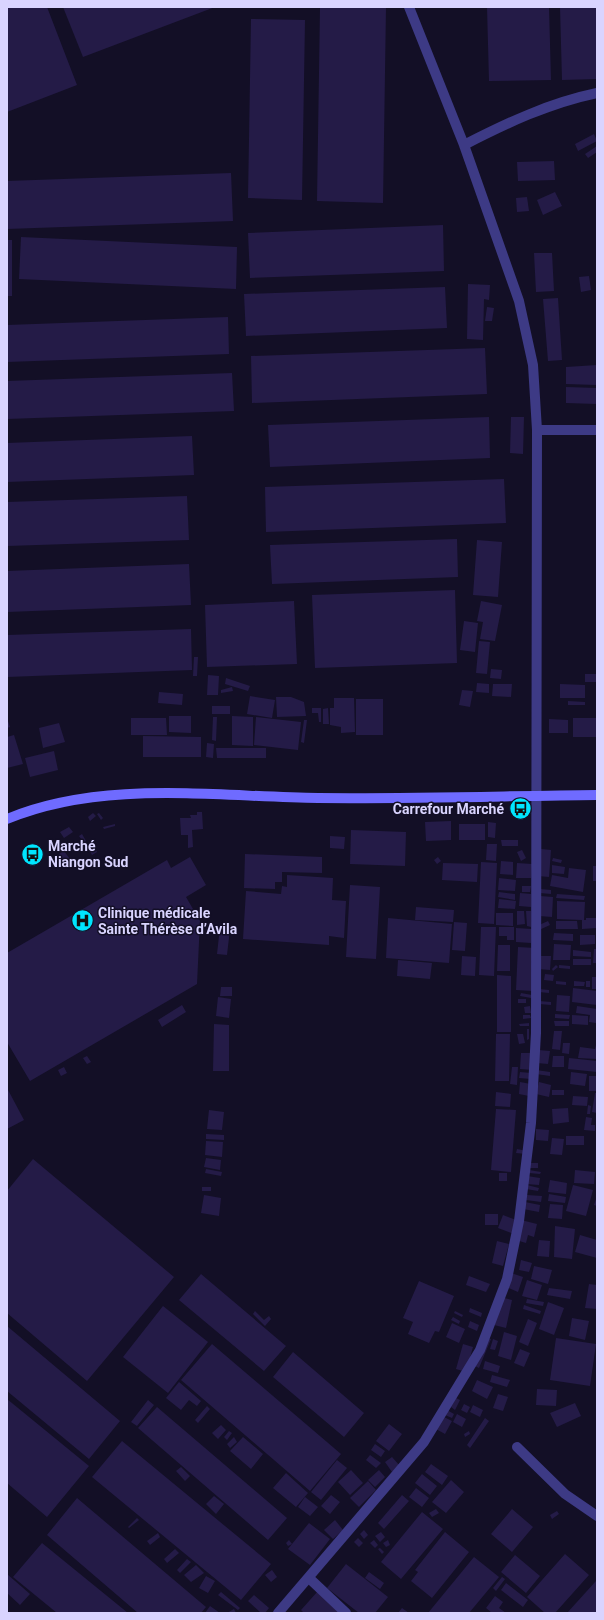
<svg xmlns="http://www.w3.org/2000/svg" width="604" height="1620" viewBox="0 0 604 1620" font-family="Roboto,sans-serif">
<rect width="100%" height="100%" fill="#130f26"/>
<path fill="#241b47" d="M7,7H47L77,85L7,112Z
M63,7H215L83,57Z
M320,7H386L383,203L317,201Z
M487,7H549L551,80L489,81Z
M560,7H597V79L562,80Z
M251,19L305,20L302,200L248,198Z
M594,134L597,141L578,151L575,144Z
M597,146V152L588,158L585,154Z
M554,161L555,180L518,181L517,162Z
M231,173L233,221L7,229V181Z
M555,192L562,206L543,215L537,200Z
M527,197L529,211L517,212L516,198Z
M443,225L444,271L250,278L248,233Z
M21,237L237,247L236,289L19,279Z
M7,240H12V296H7Z
M534,253H552L554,291L536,292Z
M589,276L591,290L581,292L579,277Z
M468,284L490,285L489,300L484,299L483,340L467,339Z
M445,287L447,328L246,336L244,294Z
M558,298L562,360L548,361L543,299Z
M487,307L494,308L492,321H485Z
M228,317L229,354L7,362V325Z
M485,348L487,394L252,403L251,356Z
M597,365V385L566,384V367Z
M232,373L234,411L7,419V381Z
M566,387L597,388V404L566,403Z
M489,417L490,458L270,467L268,425Z
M511,417H524L523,454L510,453Z
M192,436L194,475L7,482V443Z
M504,479L506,523L266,532L265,487Z
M187,496L189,540L7,546V502Z
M457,539L458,577L272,584L270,545Z
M477,540L502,542L498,597L473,595Z
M189,564L191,605L7,612V571Z
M455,590L457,663L315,668L312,595Z
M294,601L297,664L207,667L205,605Z
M481,601L502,605L495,641L480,639L483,622L477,621Z
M464,621L478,623L475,652L460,650Z
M191,629L192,670L7,677V635Z
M479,641L490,642L487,674L476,673Z
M194,657H198L197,676H193Z
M491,669L502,670L501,679L490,678Z
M585,674H597V682H585Z
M208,675L219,676L218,695H207Z
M226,678L250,686L248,691L225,684Z
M477,683L489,684V693L476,692Z
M493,684H512L511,697L492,696Z
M560,684L585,685V698H560Z
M232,687L233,691L221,693V690Z
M462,690L473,691L470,707L459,705Z
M159,692L183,694L182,705L158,703Z
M250,696L275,700L272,718L247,714Z
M276,697H291L304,702L306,716L277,717Z
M334,698H354L355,732L341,733V727L330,725V708H334Z
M356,699H383V735H356Z
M568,701L585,702V705H568Z
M212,706H230V714H212Z
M312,708H321V722H319L318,713H312Z
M328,708L329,724H323V709Z
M169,716H191V733L169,732Z
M232,716L253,717V746L232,745Z
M213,717H217L216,741L212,740Z
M256,717L301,722L298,750L254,745Z
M7,718L10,727L7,728Z
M131,718H166L167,735H131Z
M573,718H597V737H573Z
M549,719L568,720V733H549Z
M304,720H307L304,743L301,742Z
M59,723L65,742L43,748L39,728Z
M14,735L23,764L7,768V737Z
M143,736L201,737V757H143Z
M207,743L214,744L213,758L206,757Z
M216,748H266V758H217Z
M54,751L58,770L30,777L25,758Z
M197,812H202L203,829L192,830L193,847L188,848V835H181L180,818H191L190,815H197Z
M93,813L96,816L90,821L88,817Z
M99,813L103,818L101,820L97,814Z
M451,821V840L426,841L425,822Z
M488,822L496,823L495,838L488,837Z
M115,824V826L104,829L103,827Z
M459,824H485V840H459Z
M69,827L73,832L64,838L60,832Z
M351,830L406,832L405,866L350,864Z
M82,834L86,841L84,843L79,836Z
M330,836L345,837L344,849L330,848Z
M501,840H518V846H502Z
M92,842L97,852L92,855L87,845Z
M487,844H497L496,861L486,860Z
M541,849L551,850L549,877L538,876Z
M522,850L526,858L521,861L517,852Z
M64,851L70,859L64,863L59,854Z
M245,854L322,857V873L282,872V882H275V889L244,888Z
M190,857L206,885L186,897L200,921L197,984L30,1081L7,1042V953L167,860L171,868Z
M438,857L441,861L437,864L434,860Z
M553,858L562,860L561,863L552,861Z
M501,861L513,862V875L500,874Z
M481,862L497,863L494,924L478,923Z
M443,863L478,864L477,882L442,880Z
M517,863L532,864L531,878H516Z
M552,865L565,867L564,874L552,873Z
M593,866H597V881H593Z
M569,868L586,870L583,892L550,886L552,875L568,878Z
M287,875L333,878L332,900L346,901L344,938L329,936V945L243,939L246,891L281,894L282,886L287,887Z
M499,878L516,880L515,891L498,890Z
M350,885L380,887L376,959L346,957Z
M522,886H531L530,892H522Z
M540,889L551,890V894L540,893Z
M499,892L515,894V900L498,897Z
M520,893L531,894V907L519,906Z
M557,894L585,896L584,900L556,898Z
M540,896L553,897L552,917L539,916Z
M499,899L516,901L515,909L498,908Z
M557,901L585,902L584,920H586V918H596L597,928L582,929V920L557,919Z
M416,907L454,910L453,922L415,920Z
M517,911H524L525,924L517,925Z
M526,911H531V927L527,926Z
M496,913H513V926L496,925Z
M388,918L452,924L449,963L386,958Z
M548,921L550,925L539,930L537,926Z
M556,921H577L578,929H556Z
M454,922L467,923L465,951L452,950Z
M220,927L230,929L227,955L217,954Z
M481,927H496L494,976L479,975Z
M499,927H514V940H507V936H499Z
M516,928L532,929L531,943L516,942Z
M554,933L573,934V941L553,940Z
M580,935H595V944L580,945Z
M554,944L571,945L570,960H553Z
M498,945H510V971H497Z
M518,947L535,948L533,991L516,990Z
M594,949H597V963H593Z
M573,950L591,952V957L573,956Z
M462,956L476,957L475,976L461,975Z
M539,956H551L550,970L538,969Z
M573,959H591V965H573Z
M398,960L432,963L430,979L397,976Z
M556,965L558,967L553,971L552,969Z
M559,965L570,966V969L559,968Z
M545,974L554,975L553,981L544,980Z
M497,975L511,976V1032H497Z
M592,977H597V989H592Z
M556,981L566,982V985L556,984Z
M574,981L585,982L584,986H574Z
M586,981H590V987H586Z
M221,987H232V996H220Z
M573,988L597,991V1005L572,1002Z
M539,989L549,990V993L539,992Z
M521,993L532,995L531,998L520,996Z
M557,995L570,996L569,1012L556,1011Z
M218,997L231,999L229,1018L216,1016Z
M518,999H526V1003H518Z
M539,1001L551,1002V1005L539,1004Z
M182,1005L186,1012L162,1027L158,1020Z
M530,1006L531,1013H525L524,1007Z
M577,1006L597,1009L596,1023L589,1022L590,1015L576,1013Z
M555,1014L570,1015L569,1019L555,1018Z
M523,1015H530L531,1018L523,1019Z
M572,1015L588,1016V1025L572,1024Z
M554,1021H569V1026H555Z
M529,1023V1026H520L519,1024Z
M214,1024L229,1025V1071H213Z
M527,1029H529V1039L527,1040Z
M554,1031H562L560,1050L552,1049Z
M496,1034H510L509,1081H495Z
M517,1034H523L525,1043L519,1044Z
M563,1043H570L569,1054L562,1053Z
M596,1045L597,1059L578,1058L580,1047L595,1049Z
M538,1050L550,1051L548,1064L537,1063Z
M521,1053H533V1070L520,1069Z
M87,1056L91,1062L87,1064L83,1058Z
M553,1056H564V1067H552Z
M569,1058L597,1061V1072L568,1069Z
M64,1067L67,1073L61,1076L58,1070Z
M512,1067H518L517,1085L510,1084Z
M536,1070L550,1072V1076L536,1074Z
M520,1072L531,1073V1079L519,1078Z
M571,1072L587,1074L585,1086L570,1084Z
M589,1076H597V1091H589Z
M520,1082L531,1084L529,1096L519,1094Z
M539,1082L551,1085L549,1097L536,1094Z
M7,1088L24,1120L7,1129Z
M552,1090H564V1095H552Z
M496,1092L511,1094L510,1107L495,1106Z
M595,1093H597V1113L592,1112Z
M573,1096L588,1097L587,1106L572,1105Z
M588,1105L591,1106L590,1114H587Z
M568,1108L569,1122L553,1124L552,1109Z
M496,1109L516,1110L511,1172L491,1170Z
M209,1110L224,1112L222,1130L207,1129Z
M586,1117L592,1118L591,1125H595V1131L584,1130Z
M536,1129L549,1130L548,1141L536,1140Z
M206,1134L224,1135V1140L206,1139Z
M566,1136H584V1145H566Z
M552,1138L564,1139L562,1155L550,1154Z
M206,1141L223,1142L222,1157L205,1155Z
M517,1149L527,1151L526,1154L516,1153Z
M206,1158L221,1160L220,1170L204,1167Z
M33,1159L174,1277L87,1381L7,1313V1191Z
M528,1163H538V1168H528Z
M206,1169L222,1172L221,1176L205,1173Z
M529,1170L541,1172L540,1174L529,1173Z
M575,1170L595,1172L594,1184L574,1183Z
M499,1173H507V1181H499Z
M527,1176L540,1178L539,1185L526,1184Z
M550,1180L567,1183L566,1194L548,1192Z
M527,1185L539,1188L538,1191L526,1189Z
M573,1185L593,1190L586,1216L566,1211Z
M202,1187H211V1191H202Z
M549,1194L566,1197L565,1203L548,1201Z
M204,1195L221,1198L219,1216L201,1213Z
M527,1195L542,1196L541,1202L526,1200Z
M597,1196V1206L594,1205Z
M525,1202L540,1205L539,1212L523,1209Z
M550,1204L563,1205L562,1219L548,1218Z
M485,1214H498V1225H485Z
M503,1215L519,1221L514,1234L498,1228Z
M521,1220L537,1224L534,1237L528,1235L526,1243L516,1240Z
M555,1226L575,1229L572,1259L554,1257Z
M580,1235L597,1240V1258L575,1252Z
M539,1240L550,1241L549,1257L537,1256Z
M497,1241L509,1244L503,1266L492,1263Z
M521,1260L532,1263L529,1272L519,1270Z
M534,1266L552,1270L548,1284L531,1279Z
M511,1273L523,1277L518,1292L506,1287Z
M201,1274L286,1346L264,1371L179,1300Z
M469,1276L490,1284L486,1292L466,1285Z
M527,1280L542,1285L537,1300L522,1296Z
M419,1281L454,1296L439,1332L435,1331L429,1343L408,1334L413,1322L403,1318Z
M589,1284L597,1285V1309L585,1308Z
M549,1288L572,1291L570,1299L547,1295Z
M501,1297L512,1300L506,1328L494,1325Z
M527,1299L544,1302L543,1306L526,1303Z
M548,1302L564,1308L554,1335L539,1329Z
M524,1305L541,1311L540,1314L523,1309Z
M163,1306L208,1342L168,1393L123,1357Z
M470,1308L482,1313L481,1317L469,1312Z
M255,1311L264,1320L269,1316L271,1319L265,1326L253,1314Z
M455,1311L463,1315L462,1317L454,1313Z
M453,1317L460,1321L459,1324L451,1320Z
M572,1318L589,1321L585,1340L569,1336Z
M528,1319L537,1323L528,1346L519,1342Z
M470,1321L479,1325L477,1331L468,1327Z
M452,1323L465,1329L459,1343L446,1337Z
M7,1326L120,1421L89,1459L7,1391Z
M504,1332L517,1336L511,1360L498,1356Z
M487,1338L491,1339L479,1368L475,1366Z
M556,1338L596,1344L590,1386L550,1380Z
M493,1339L498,1341L495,1350L490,1349Z
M212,1344L341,1454L310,1491L181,1380Z
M463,1344L473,1347L466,1372L456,1369Z
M520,1349L530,1353L524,1367L514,1363Z
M293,1352L364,1413L344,1437L273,1377Z
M485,1361L500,1366L498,1373L483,1369Z
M492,1375L510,1380L507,1387L490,1382Z
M477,1380L493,1387L487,1399L472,1391Z
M179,1382L201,1401L197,1406L189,1400L181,1410L166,1398Z
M537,1389L557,1390L556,1406L536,1405Z
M498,1394L508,1397L503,1411L493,1408Z
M456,1398L460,1400L455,1410L451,1407Z
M7,1399L89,1466L47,1517L7,1483Z
M148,1400L154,1405L137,1426L131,1422Z
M575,1403L581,1416L557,1427L550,1413Z
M464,1404L470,1407L467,1413L461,1410Z
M473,1405L483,1410L480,1417L470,1412Z
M207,1406L210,1409L198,1423L195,1420Z
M157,1407L287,1518L268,1540L138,1428Z
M447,1410L454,1414L452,1418L445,1415Z
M457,1414L466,1419L462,1427L453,1422Z
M442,1416L452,1421L445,1434L436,1429Z
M485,1418L489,1421L470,1448L467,1445Z
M389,1424L402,1434L389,1451L376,1441Z
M221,1425L226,1430L218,1439L212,1433Z
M229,1431L232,1433L227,1440L224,1437Z
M469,1431L470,1434L465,1437L464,1434Z
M234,1437L237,1442L230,1448L227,1444Z
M243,1437L263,1454L251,1469L230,1451Z
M122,1441L271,1564L241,1600L92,1477Z
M375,1444L385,1451L381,1457L371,1450Z
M370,1455L381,1463L376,1468L366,1460Z
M392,1457L400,1466L392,1472L385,1462Z
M337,1460L347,1468L321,1500L311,1492Z
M431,1464L448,1476L442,1485L425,1472Z
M181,1467L190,1476L185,1481L176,1471Z
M351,1470L363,1483L350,1495L338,1482Z
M379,1470L385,1477L375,1487L368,1480Z
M286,1473L308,1493L296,1507L273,1488Z
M422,1474L437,1486L430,1495L415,1483Z
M451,1480L464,1492L446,1513L432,1502Z
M368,1481L376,1490L359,1507L350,1498Z
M416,1488L429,1498L422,1507L409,1497Z
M331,1495L340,1502L330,1514L321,1506Z
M402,1495L409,1501L384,1529L378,1523Z
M214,1496L224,1504L216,1514L206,1504Z
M305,1497L318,1507L310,1516L298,1507Z
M77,1498L206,1607L201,1613H138L47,1535Z
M436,1509L439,1513L432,1517L429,1513Z
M512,1509L533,1527L512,1552L491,1534Z
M557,1511L559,1514L552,1519L550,1515Z
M422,1512L443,1529L401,1579L381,1562Z
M137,1518L139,1520L129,1528L128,1527Z
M335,1520L343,1530L333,1539L324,1530Z
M309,1523L330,1539L310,1565L288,1549Z
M364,1530L368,1535L364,1539L360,1534Z
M381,1532L385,1537L380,1542L375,1536Z
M445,1532L469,1552L432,1598L411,1581L418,1572L415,1570Z
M158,1533L160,1537L150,1545L147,1541Z
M358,1538L363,1543L359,1547L354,1542Z
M289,1540L292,1544L288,1546L286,1543Z
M374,1540L378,1545L375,1548L370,1543Z
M388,1540L390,1545L386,1547L383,1543Z
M42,1543L128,1613H57L13,1577Z
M380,1548L384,1552L382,1554L378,1549Z
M175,1549L179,1553L167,1563L164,1559Z
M565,1554L589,1575L555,1613H545L527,1597Z
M515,1555L540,1576L526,1593L501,1572Z
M474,1557L499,1577L469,1613H428Z
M187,1559L191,1562L180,1573L177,1570Z
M346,1564L388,1597L375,1613H359L327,1588Z
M196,1565L204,1573L191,1582L184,1575Z
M272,1570L277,1577L271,1582L265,1575Z
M369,1572L384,1583L380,1589L365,1578Z
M7,1574L30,1594L20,1605L7,1593Z
M206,1576L215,1581L208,1593L199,1588Z
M502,1577L505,1579L496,1591L493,1588Z
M596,1581L597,1613H567Z
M506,1583L528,1600L523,1607L501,1590Z
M318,1591L343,1613H304L301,1610Z
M221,1592L240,1608L238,1610L218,1595Z
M254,1595L269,1608L265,1613H261L248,1601Z
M495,1596L503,1602L499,1608L506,1613H492L486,1608Z
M210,1606L220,1613H205Z
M402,1608L409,1613H398Z
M234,1609L236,1613H227Z"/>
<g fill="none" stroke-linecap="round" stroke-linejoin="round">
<path stroke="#3d3a85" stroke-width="10" d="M464,145C507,123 549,103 597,93
M537,430H597
M517,1447L565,1494L597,1516
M309,1578L346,1613
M278,1613L424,1442L480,1350L507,1279L519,1221L531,1123L536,1033L537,430L533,365L519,301L464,145L409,7"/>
<path stroke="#6f6bff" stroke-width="10" d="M7,819C103,779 217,797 318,798C411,799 504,796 597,795"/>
</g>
<defs>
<symbol id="bus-disc" viewBox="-11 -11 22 22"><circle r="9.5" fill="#00e5ff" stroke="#130f26"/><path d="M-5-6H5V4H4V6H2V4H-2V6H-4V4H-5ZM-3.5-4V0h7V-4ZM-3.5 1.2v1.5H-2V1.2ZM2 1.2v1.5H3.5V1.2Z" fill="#111"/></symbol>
<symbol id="hospital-disc" viewBox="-11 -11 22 22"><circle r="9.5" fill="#00e5ff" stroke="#130f26"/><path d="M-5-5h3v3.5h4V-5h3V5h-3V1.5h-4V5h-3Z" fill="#111"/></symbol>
</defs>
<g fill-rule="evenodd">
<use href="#bus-disc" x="508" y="796" width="25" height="25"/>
<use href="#bus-disc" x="20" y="842" width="25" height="25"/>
<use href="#hospital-disc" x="70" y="908" width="25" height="25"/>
</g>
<g text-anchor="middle" stroke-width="3" stroke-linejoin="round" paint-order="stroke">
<g font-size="14" font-weight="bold" fill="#d9d4ff" stroke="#130f26" text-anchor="start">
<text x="504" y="814" text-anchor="end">Carrefour Marché</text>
<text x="48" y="851">Marché<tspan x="48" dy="16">Niangon Sud</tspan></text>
<text x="98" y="918">Clinique médicale<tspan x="98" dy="16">Sainte Thérèse d’Avila</tspan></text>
</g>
</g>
<rect width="604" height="1620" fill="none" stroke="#d9d4ff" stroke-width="16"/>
</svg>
